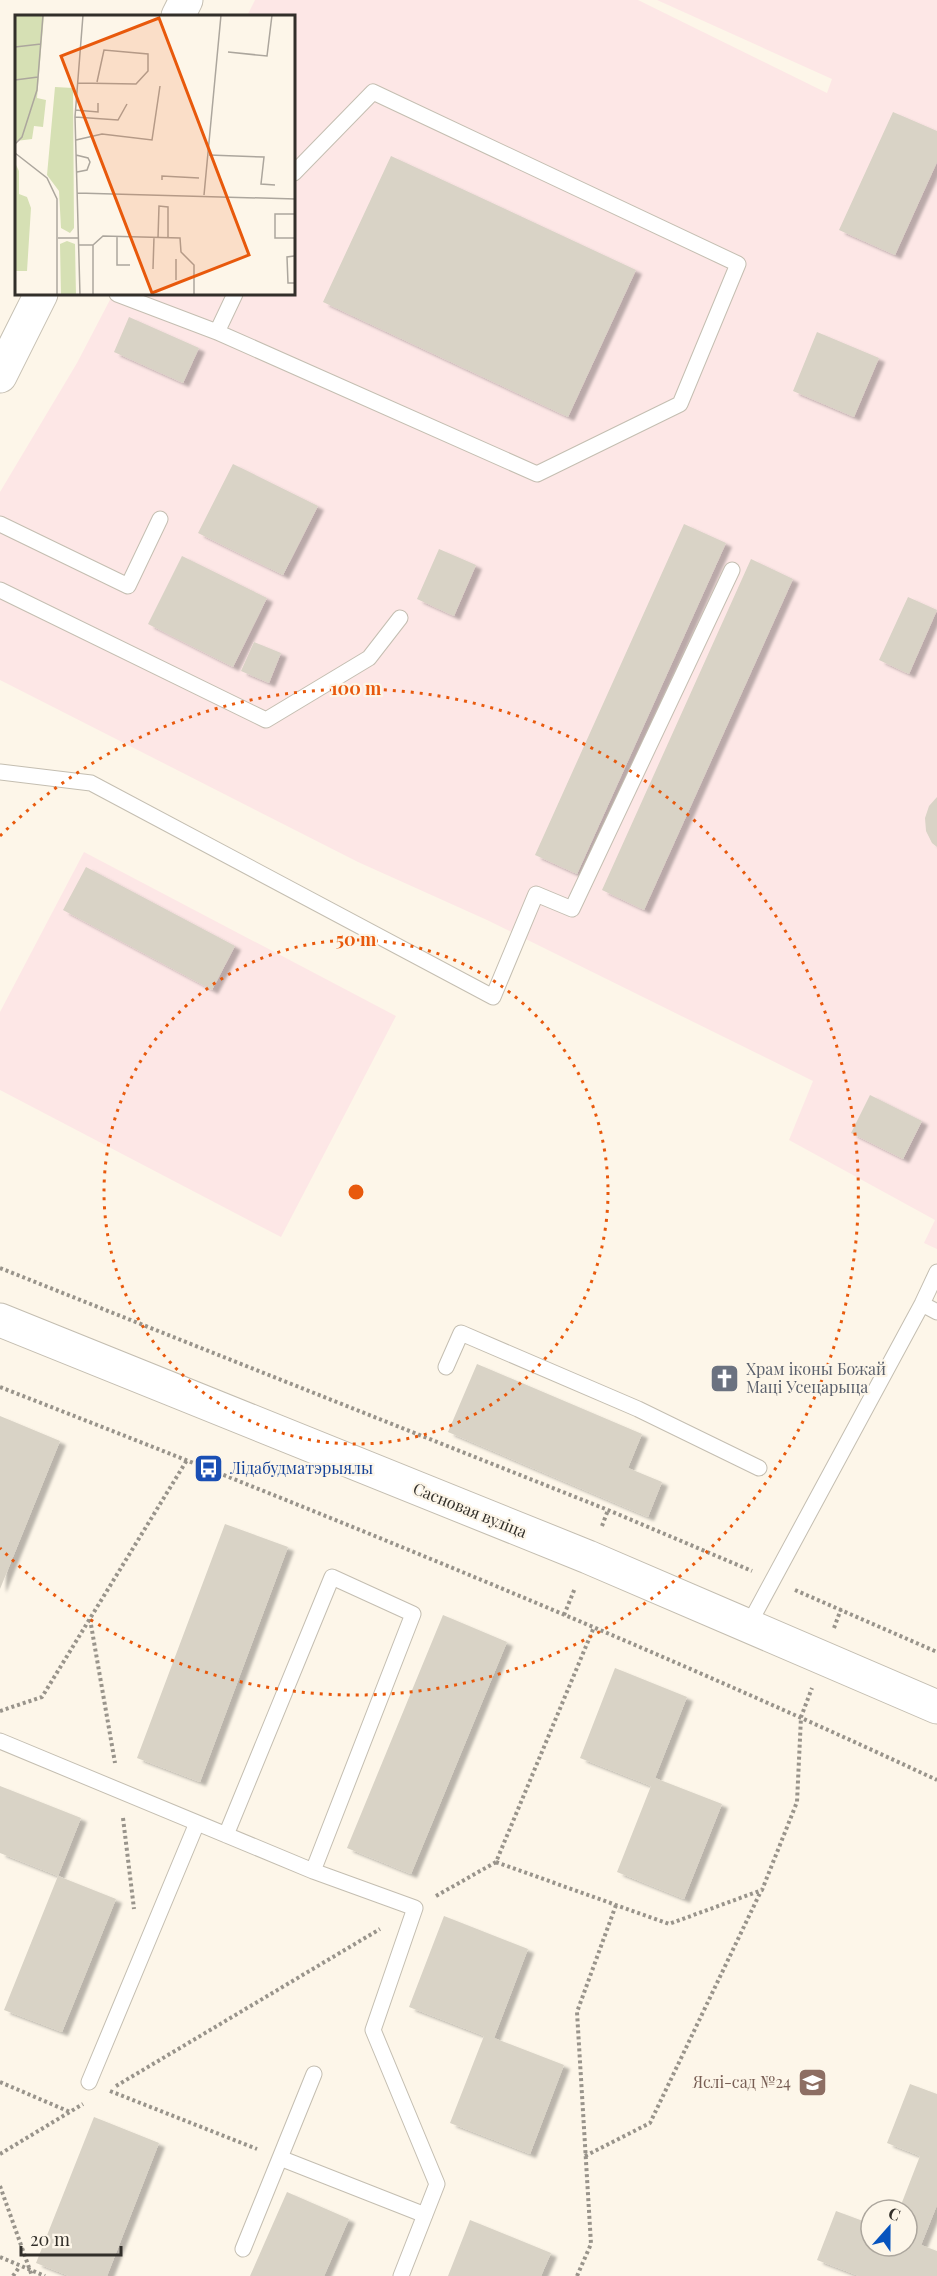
<svg xmlns="http://www.w3.org/2000/svg" width="937" height="2276" viewBox="0 0 937 2276" font-family="'Playfair Display',serif">
<defs>
<filter id="shadow"><feDropShadow dx="6" dy="4" stdDeviation="1.5" flood-color="#0004"/></filter>
</defs>
<rect width="100%" height="100%" fill="#fdf6e9"/>
<path fill="#fde7e6" d="M255,0H638L827,93L832,79L657,0H937V1249L924,1243L935,1220L789,1140L813,1081L487,920L358,862L0,680V492L77,363L113,294H294V16H247Z
M84,852L396,1016L281,1237L0,1090V1012Z"/>
<path fill="#d9d3c6" filter="url(#shadow)" d="M893,112L937,131V162L895,255L839,230Z
M391,156L636,270L568,417L323,302Z
M129,317L199,348L183,383L114,352Z
M817,332L879,358L854,417L793,391Z
M233,464L318,506L283,575L198,533Z
M684,524L726,543L577,874L535,855Z
M439,549L476,565L454,616L417,599Z
M182,556L267,598L233,667L148,624Z
M751,559L793,579L644,910L602,890Z
M908,597L937,610L909,674L879,660Z
M254,642L281,653L269,683L241,671Z
M937,797V847L932,843L926,831L925,818L929,806Z
M86,867L235,946L212,990L63,910Z
M870,1095L922,1121L903,1159L851,1133Z
M477,1364L642,1434L628,1468L662,1482L648,1517L448,1432Z
M0,1416L60,1441L0,1589Z
M225,1524L288,1547L200,1782L137,1758Z
M443,1615L507,1642L411,1874L347,1848Z
M615,1668L687,1697L655,1778L722,1804L684,1899L617,1872L651,1786L580,1758Z
M0,1786L81,1818L58,1876L0,1853Z
M58,1876L116,1899L62,2032L4,2010Z
M444,1916L528,1949L494,2038L564,2065L530,2154L450,2123L484,2036L409,2007Z
M910,2084L937,2094V2205L921,2245L937,2251V2276H859L817,2260L836,2211L871,2224V2246H907V2210H899L920,2156L887,2143Z
M94,2117L159,2143L107,2276H69L36,2263Z
M287,2192L349,2219L324,2276H250Z
M470,2220L551,2253L541,2276H448Z"/>
<g fill="none" stroke-linecap="round" stroke-linejoin="round">
<defs>
<path id="service" d="M117,294L217,332L537,474L680,404L738,264L373,92L294,173
M217,332L235,294
M0,524L128,586L160,519
M0,590L266,720L369,658L400,618
M0,772L91,783L493,997L536,894L572,909L732,570
M922,1304L937,1312
M446,1367L461,1333L638,1409L759,1468
M748,1626L922,1304L937,1272
M0,1741L313,1871L415,1908L373,2030L437,2184L401,2276
M226,1835L332,1577L413,1614L313,1871
M89,2082L197,1823
M280,2158L425,2215
M243,2249L314,2074"/>
<path id="tertiary" d="M178,16L186,0
M0,376L41,294
M0,1320L588,1557L937,1707"/>
</defs>
<use href="#service" stroke="#c4beb1" stroke-width="17"/>
<use href="#tertiary" stroke="#c4beb1" stroke-width="35"/>
<path stroke="#99948b" stroke-width="4" stroke-dasharray="3 3" stroke-linecap="butt" d="M0,1268L608,1510L752,1571
M0,1387C316,1510 630,1637 937,1780
M602,1526L608,1510
M795,1590L937,1652
M564,1615L575,1588
M90,1619L115,1763
M834,1628L841,1609
M0,1711L42,1697L187,1460
M123,1818L134,1909
M496,1862L669,1924L762,1890L797,1802L801,1717L812,1688
M436,1896L496,1862L594,1627
M0,2082L70,2112
M116,2086L380,1929
M110,2091L257,2149
M0,2154L83,2104
M585,2156L650,2123L761,1891
M0,2186L32,2276
M0,2257L45,2276
M13,2276L20,2266
M577,2276L591,2244L577,2012L616,1905"/>
<use href="#service" stroke="#fff" stroke-width="15"/>
<use href="#tertiary" stroke="#fff" stroke-width="33"/>
</g>
<g fill="none" stroke="#e8590c" stroke-width="3" stroke-dasharray="3 6">
<circle cx="356" cy="1192" r="252"/>
<path d="M0 836A503 503 0 1 1 0 1548"/>
</g>
<defs>
<symbol id="church-square" viewBox="-11 -11 22 22"><rect x="-9" y="-9" width="18" height="18" rx="4" fill="#6b7280" stroke="#fdf6e9"/><path d="M-1.2-6h2.4v3.5h3.3v2.4h-3.3V6h-2.4V-.1h-3.3v-2.4h3.3Z" fill="#fff"/></symbol>
<symbol id="bus-square" viewBox="-11 -11 22 22"><rect x="-9" y="-9" width="18" height="18" rx="4" fill="#1a4fb4" stroke="#fdf6e9"/><path d="M-5-6H5V4H4V6H2V4H-2V6H-4V4H-5ZM-3.5-4V0h7V-4ZM-3.5 1.2v1.5H-2V1.2ZM2 1.2v1.5H3.5V1.2Z" fill="#fff"/></symbol>
<symbol id="school-square" viewBox="-11 -11 22 22"><rect x="-9" y="-9" width="18" height="18" rx="4" fill="#8d6e63" stroke="#fdf6e9"/><path d="M0-5L7-2L0 1L-7-2ZM-4 1L0 2.5L4 1V4Q0 6-4 4Z" fill="#fff"/></symbol>
</defs>
<g fill-rule="evenodd">
<use href="#church-square" x="708" y="1362" width="33" height="33"/>
<use href="#bus-square" x="192" y="1452" width="33" height="33"/>
<use href="#school-square" x="796" y="2066" width="33" height="33"/>
</g>
<g text-anchor="middle" stroke-width="4.5" stroke-linejoin="round" paint-order="stroke">
<g font-size="16" fill="#5b616d" stroke="#fdf6e9" text-anchor="start">
<text x="746" y="1375">Храм іконы Божай<tspan x="746" dy="18">Маці Усецарыца</tspan></text>
</g>
<g font-size="16" fill="#164399" stroke="#fdf6e9" text-anchor="start">
<text x="230" y="1474">Лідабудматэрыялы</text>
</g>
<g font-size="16" fill="#322f2a" stroke="#fdf6e9">
<text transform="translate(470 1510) rotate(22)" y="6">Сасновая вуліца</text>
</g>
<g font-size="16" fill="#785e54" stroke="#fdf6e9" text-anchor="end">
<text x="791" y="2088">Яслі-сад №24</text>
</g>
</g>
<g transform="translate(15 15)">
<rect width="280" height="280" fill="#fdf6e9"/>
<path d="M0,0H29L22,83L31,85L28,112L19,111L17,124L1,126ZM40,72L58,73L59,213L55,218L46,213L44,176L32,160ZM0,148L4,156V179L12,182L16,193L12,256H0ZM52,226L60,229L61,280H46L45,229Z" fill="#d6e0b4"/>
<path fill="none" stroke="#aca69d" stroke-width="1.5" d="M0,32L26,29M213,37L252,41L257,0M0,65L23,62M62,68L121,69L133,56V39L89,35L82,67M60,95L83,97V88M60,102L103,105L112,89M61,125L87,119L137,125L145,71M0,129L7,122L22,75L28,0M0,138L32,163L42,184V280M61,140L73,143L75,147L72,155L62,157M194,140L249,142L246,169L260,170M147,165V161L184,163M62,178L281,184M189,180L206,0M281,199H260V223H281M102,221V250H115M43,223H64M143,223L144,191L153,192V223M64,230H78L88,221L165,223L166,237L179,250V280M78,230V280M279,241L272,242L273,268H281M138,254L139,222M161,265V244M65,280L60,102L68,0"/>
<path fill="#e8590c" fill-opacity="0.15" stroke="#e8590c" stroke-width="3" d="M144,3L234,240L137,278L46,41Z"/>
<rect width="280" height="280" fill="none" stroke="#322f2a" stroke-width="3"/>
</g>
<circle cx="356" cy="1192" r="9" fill="#e8590c" stroke="#fdf6e9" stroke-width="3"/>
<g font-size="18" text-anchor="middle" font-weight="bold" fill="#e8590c" stroke="#fdf6e9" stroke-width="4.5" stroke-linejoin="round" paint-order="stroke">
<text x="356" y="695">100 m</text>
<text x="356" y="946">50 m</text>
</g>
<g transform="translate(889 2228) rotate(21)"><circle r="28" fill="#fdf6e9" stroke="#aca69d" stroke-width="1.5"/>
<path d="M0-4.5L10 22L0 15L-10 22Z" fill="#0754be"/>
<text y="-9" font-size="16" font-weight="bold" text-anchor="middle" fill="#322f2a">С</text>
</g>
<path d="M21 2246v9h100v-9" fill="none" stroke="#322f2a" stroke-width="3"/>
<text x="30" y="2246" font-size="18" fill="#322f2a" stroke="#fdf6e9" stroke-width="4.5" paint-order="stroke">20 m</text>
</svg>
